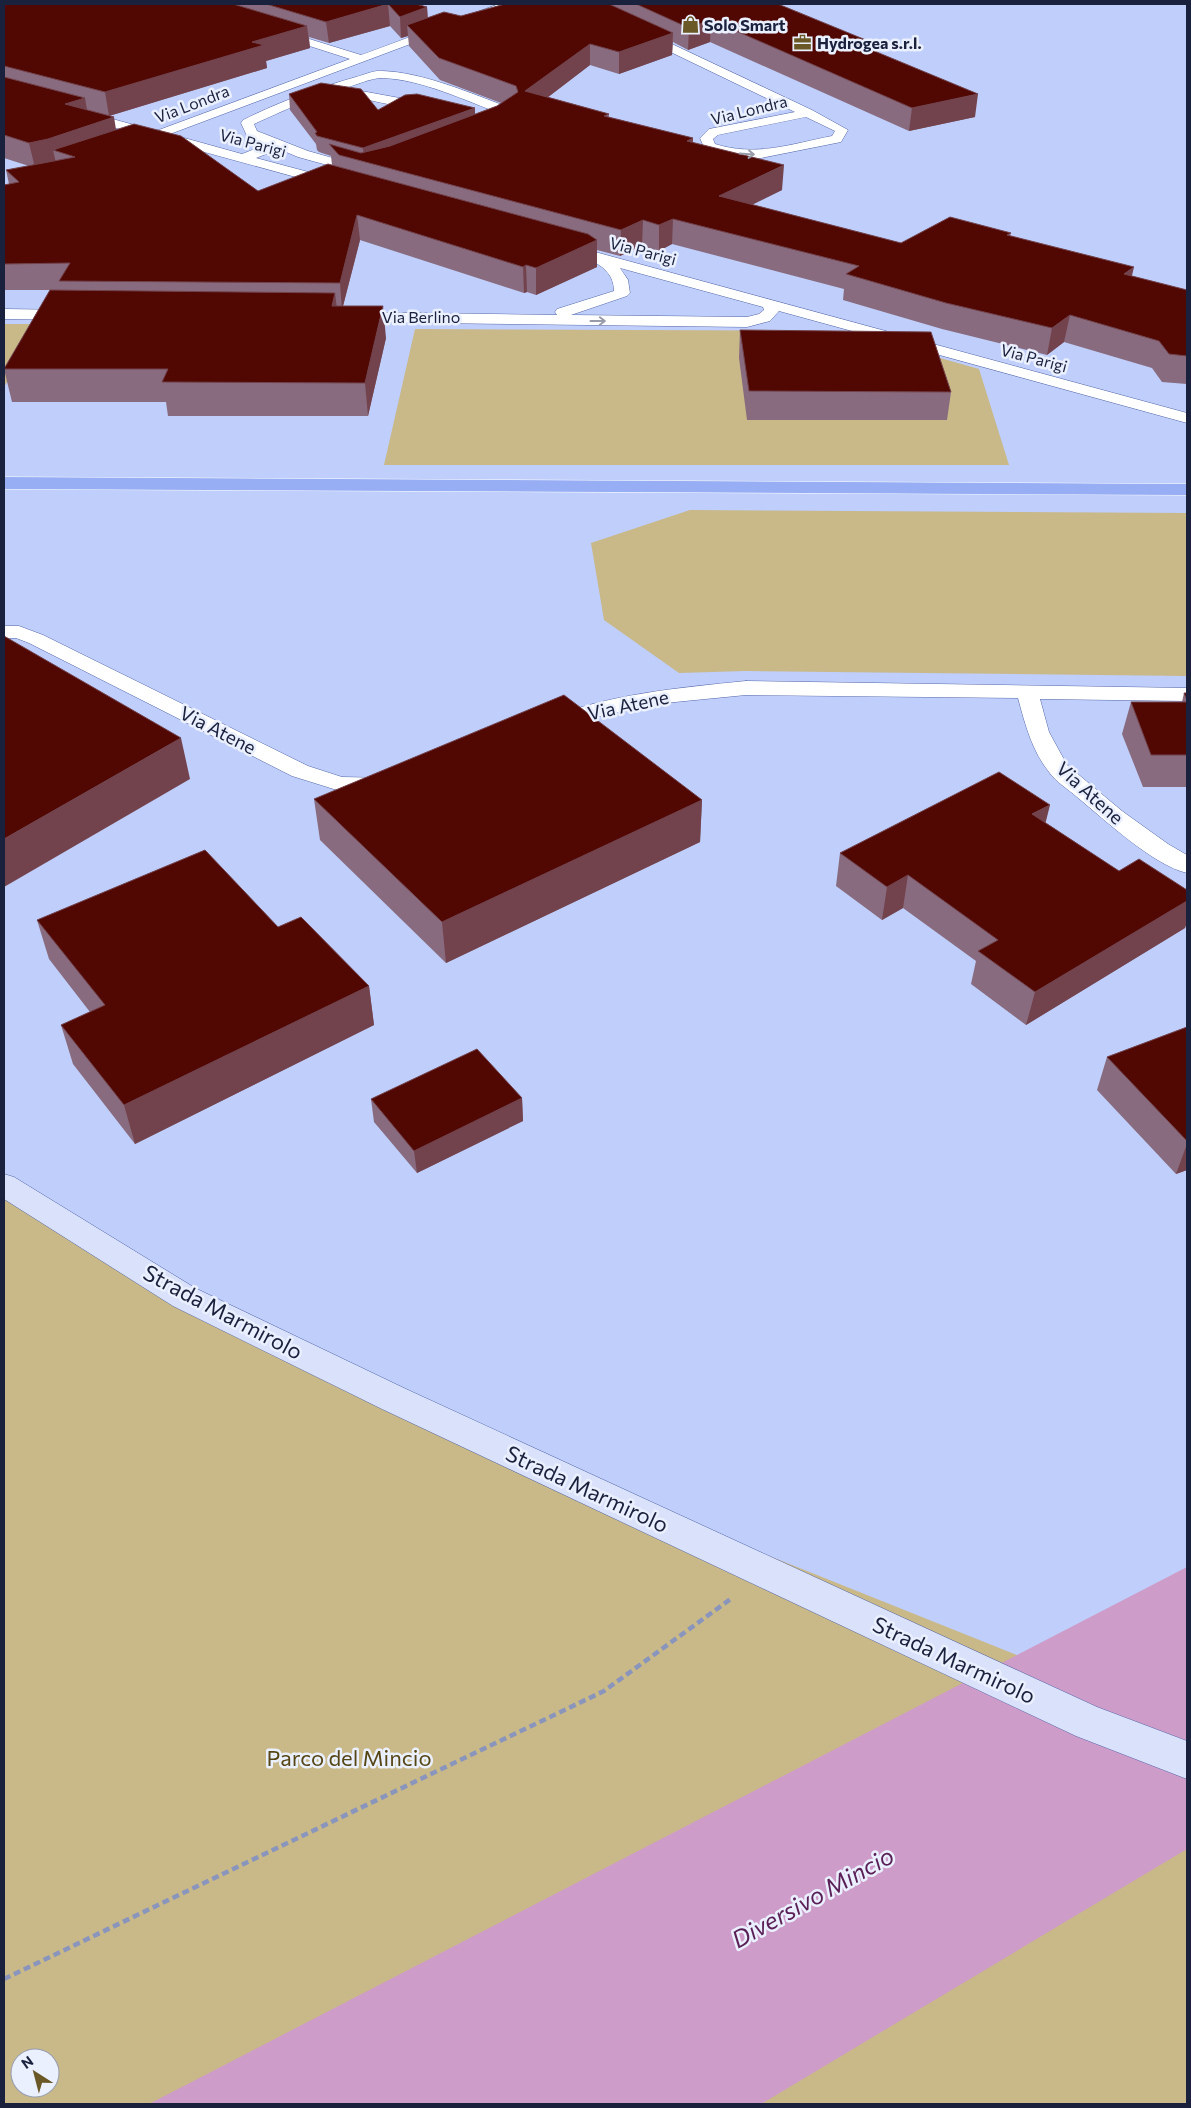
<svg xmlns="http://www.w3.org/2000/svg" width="1191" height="2108" viewBox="0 0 1191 2108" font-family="Commissioner,sans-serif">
<rect width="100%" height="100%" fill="#bfcefa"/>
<path fill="#c9b888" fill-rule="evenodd" d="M4,324H44L4,387Z
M415,329L845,331L979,369L1009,465H384Z
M690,510L1187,513V676L745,671L679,673L604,620L591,543Z
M4,1178L154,1278L494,1446L1187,1723V2104H4ZM20,2058H50V2088H20Z"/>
<path fill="#ce9cc9" d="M1187,1567V1849L761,2104H149Z"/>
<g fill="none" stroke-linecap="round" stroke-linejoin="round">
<defs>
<path id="minor" d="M499,4H513L512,6L170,134L242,154L268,144L247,136L241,123L243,120C279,102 317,88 356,77C364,75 374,70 382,71C424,72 477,96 516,110L518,113L499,126H491L489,123L502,114C466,101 421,79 382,78C371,78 356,85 345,88L416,101H433L439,105C428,118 352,94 333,93C321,93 267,118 254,124L257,131L308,151L361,166L363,169L361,172L356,173L298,157L279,149L256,158L342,181L344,184L342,187H332L157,139L146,140L145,136L76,117L74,114L80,110L156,131L350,59L269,33L267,31L269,29H277L361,55Z
M574,4H587L812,110L848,130L841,142L756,159L730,157L705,150L700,138L709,129L795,112L575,6ZM806,117L835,131L832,136C791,144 756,157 715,144L713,139L718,135Z
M562,243L1187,413V423L779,311L770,321L747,327L348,322L342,320L340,317L342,314L348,312L557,315L555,312L557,309L614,291C614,262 579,256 557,250L555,247L557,244ZM620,268L763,307L764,310L759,314L747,317L571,315L627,296L630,293L628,280Z
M4,309L72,310L78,312L80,315L78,318L72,320L4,319Z
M4,626H19L43,635L308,766L342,777L388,778L396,780L400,785L396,790L388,792L340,791L292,776L29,643L16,638H4Z
M746,681L1187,688V701L1040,699L1049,732L1067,765L1122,811L1168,844L1187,855V873C1153,865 1105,820 1077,797C1068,789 1056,782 1049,772C1032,751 1025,724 1018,698L746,695L665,703L585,719L552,732L544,730L541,725L544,720C608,694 678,688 746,681Z"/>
<path id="secondary" d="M4,1174L14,1177L195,1288L406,1389L1097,1707L1187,1741V1779L1076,1736L382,1409L173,1306L4,1199Z"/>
<path id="trunk" d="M4,477L1187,484V495L4,489Z"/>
</defs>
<use href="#minor" stroke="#5366a7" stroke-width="1"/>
<use href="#secondary" stroke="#5366a7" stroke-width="1"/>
<use href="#trunk" stroke="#fff" stroke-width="1"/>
<path stroke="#8995bc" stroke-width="4.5" stroke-dasharray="7 4" stroke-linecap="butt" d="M4,1979L604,1691L732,1598"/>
<use href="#minor" fill="#fff" fill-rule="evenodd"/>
<use href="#secondary" fill="#d9e1fb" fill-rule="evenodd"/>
<use href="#trunk" fill="#98aef4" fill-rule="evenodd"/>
</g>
<path fill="#886b7e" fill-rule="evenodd" d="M4,4H416L427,7L428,18L461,16L505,4H780V5L877,52L975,117L909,131L710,42L688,50L673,42L672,55L619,74L590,65L548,97L609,114V117L693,138V142L782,190L752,205L901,243L1011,233L1010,236L1132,276L1187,290V384L1162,382L1152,368L1064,342L1047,355L942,329L843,300L844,289L672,244L659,251L642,246L620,256L597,250V267L536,295L527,292L524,293L360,240L343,306L386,338L368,416H168L166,402H12L4,369L50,290H4V185L9,184L6,170L29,166L4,158ZM390,26L401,38L408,36L409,46L440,80L501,103L497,106L475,114L378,110L289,94L290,110L316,144L317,150L319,152L331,156L332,165L258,191L116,130L109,116L267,68L266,61L310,48L309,37L329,43Z
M740,330L951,392L947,420H747L739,358Z
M1184,693H1187V787H1143L1122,734L1131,702H1182Z
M314,799L702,800L700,842L446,963L320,840Z
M1046,823L1119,871L1187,890V922L1185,928L1026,1025L971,984L976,961L903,908L882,920L836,886L840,853Z
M37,920L278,927L369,986L374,1025L135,1144L73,1064L61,1025L90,1012L49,959Z
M1187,1027V1170L1176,1174L1097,1090L1107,1057Z
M522,1098L523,1121L417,1173L374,1122L371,1099Z"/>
<path fill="#72434d" d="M388,4L390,26L329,43L326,22Z
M427,7L428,28L407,25L408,36L401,38L400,17Z
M711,20L710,42L688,50L689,28Z
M307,26L310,48L266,61L267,68L109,116L105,92L252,42Z
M673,33L672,55L619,74V52Z
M590,44V65L526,114L525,91Z
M878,45L876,68L867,48Z
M978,94L975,117L909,131L912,108Z
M85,98L89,122L65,104Z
M475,108V124L364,162L363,148Z
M114,117L118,142L53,150L56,163L35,168L29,143Z
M693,138L692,161L687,141Z
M784,165L782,190L718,221L719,196Z
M357,215L360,240L342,310L340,283Z
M673,219L672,244L659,251V225Z
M643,220L642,246L620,256L621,230Z
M597,240V267L536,295V268Z
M526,265L527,292L524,293L523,267Z
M1134,267L1128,293L1124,274Z
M335,293L339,324L332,306Z
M383,306L386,338L368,416L365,383Z
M1070,315L1064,342L1047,355L1052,328Z
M181,738L190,779L4,887V839Z
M702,800L700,842L446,963L442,922Z
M1050,805L1042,837L1032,814Z
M908,875L903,908L882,920L887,887Z
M1187,901V922L1185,928L1026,1025L1035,992Z
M369,986L374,1025L135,1144L124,1105Z
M522,1098L523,1121L417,1173L414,1151Z
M1187,1144V1170L1176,1174Z"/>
<path fill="#510803" stroke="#72434d" d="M4,4H233L307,26L252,42L264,45L105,92L4,66Z
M266,4H416L427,7L400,17L388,4L326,22Z
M505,4H609L673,33L619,52L590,44L525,91L609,114L604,116L693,138L687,141L784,165L719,196L901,243L950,217L1011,233L1007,235L1134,267L1124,274L1187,290V356L1169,354L1159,341L1070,315L1052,328L946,303L846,274L859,266L673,219L659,225L643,220L621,230L339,155L329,144L361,153L390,146L497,106L518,92L516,86L439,58L407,25L444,12L461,16Z
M636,4H778L878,45L867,48L978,94L912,108L711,20L689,28Z
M4,77L85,98L65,104L114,117L48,139L29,143L4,135Z
M321,83L361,89L378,110L405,95L417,94L475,108L363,148L317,136L315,133L317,132L289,94Z
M134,124L181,136L258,191L328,164L588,234L597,240L536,268L526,265L523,267L357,215L340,283L59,281L70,263L4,264V185L19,182L6,170L75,157L53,150Z
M50,290L335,293L332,306H383L365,383L162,382L168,369H4Z
M740,330L931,332L951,392L749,391Z
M4,636L181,738L4,839Z
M1184,693H1187V700Z
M564,695L702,800L442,922L314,799Z
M1131,702H1187V755H1151Z
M999,772L1050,805L1032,814L1119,871L1139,859L1187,890V901L1035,992L978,951L998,940L908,875L887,887L840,853Z
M205,850L278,927L301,917L369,986L124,1105L61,1025L105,1005L37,920Z
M1187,1027V1141L1107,1057Z
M477,1049L522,1098L414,1151L371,1099Z"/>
<defs><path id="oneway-shaft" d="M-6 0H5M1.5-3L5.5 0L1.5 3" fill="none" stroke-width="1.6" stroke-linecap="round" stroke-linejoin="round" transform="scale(1.25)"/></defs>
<g stroke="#989ba8">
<use href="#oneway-shaft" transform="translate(747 154) rotate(4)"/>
<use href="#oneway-shaft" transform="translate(598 321)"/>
</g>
<defs>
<symbol id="shop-bare" viewBox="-9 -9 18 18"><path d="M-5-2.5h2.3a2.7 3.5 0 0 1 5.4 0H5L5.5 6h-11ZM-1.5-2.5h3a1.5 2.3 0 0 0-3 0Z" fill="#6a5826" stroke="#ebf0ff" stroke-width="2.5" paint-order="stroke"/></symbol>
<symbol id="office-bare" viewBox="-9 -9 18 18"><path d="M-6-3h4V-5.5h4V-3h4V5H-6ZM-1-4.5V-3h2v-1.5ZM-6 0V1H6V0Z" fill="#6a5826" stroke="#ebf0ff" stroke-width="2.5" paint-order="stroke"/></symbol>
</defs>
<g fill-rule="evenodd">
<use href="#shop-bare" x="678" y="12" width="25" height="25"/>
<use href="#office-bare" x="790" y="30" width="25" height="25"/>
</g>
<g text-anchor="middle" stroke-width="5" stroke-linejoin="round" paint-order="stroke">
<g font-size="16" font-weight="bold" fill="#1a213d" stroke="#ebf0ff" text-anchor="start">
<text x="704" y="31">Solo Smart</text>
<text x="817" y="49">Hydrogea s.r.l.</text>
</g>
<g font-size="16" fill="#1a213d" stroke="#ebf0ff">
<text transform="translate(192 104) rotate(-21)" y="6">Via Londra</text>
<text transform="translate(749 110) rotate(-14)" y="6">Via Londra</text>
<text transform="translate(253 143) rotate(15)" y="6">Via Parigi</text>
<text transform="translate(643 251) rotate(15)" y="6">Via Parigi</text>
<text x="421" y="323">Via Berlino</text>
<text transform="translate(1034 358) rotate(15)" y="6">Via Parigi</text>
</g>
<g font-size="19" fill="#1a213d" stroke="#ebf0ff">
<text transform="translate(628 705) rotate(-12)" y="7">Via Atene</text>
<text transform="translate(218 730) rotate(27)" y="7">Via Atene</text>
<text transform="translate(1090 793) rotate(42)" y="7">Via Atene</text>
</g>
<g font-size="22" fill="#1a213d" stroke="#ebf0ff">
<text transform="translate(223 1312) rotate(28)" y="8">Strada Marmirolo</text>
<text transform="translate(587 1489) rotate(25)" y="8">Strada Marmirolo</text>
<text transform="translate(954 1660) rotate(25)" y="8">Strada Marmirolo</text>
</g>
<g font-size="22" fill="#564616" stroke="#ebf0ff">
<text x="349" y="1766">Parco del Mincio</text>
</g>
<g font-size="24" font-style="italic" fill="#5a1f56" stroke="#ebf0ff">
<text transform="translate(813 1898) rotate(-29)" y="8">Diversivo Mincio</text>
</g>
</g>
<rect width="1191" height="2108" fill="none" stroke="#1a213d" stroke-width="10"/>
<g transform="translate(35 2073) rotate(324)"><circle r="24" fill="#ebf0ff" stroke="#979db1"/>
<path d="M0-4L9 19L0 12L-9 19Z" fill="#6a5826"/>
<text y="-8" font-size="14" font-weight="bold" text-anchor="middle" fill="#1a213d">N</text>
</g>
</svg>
